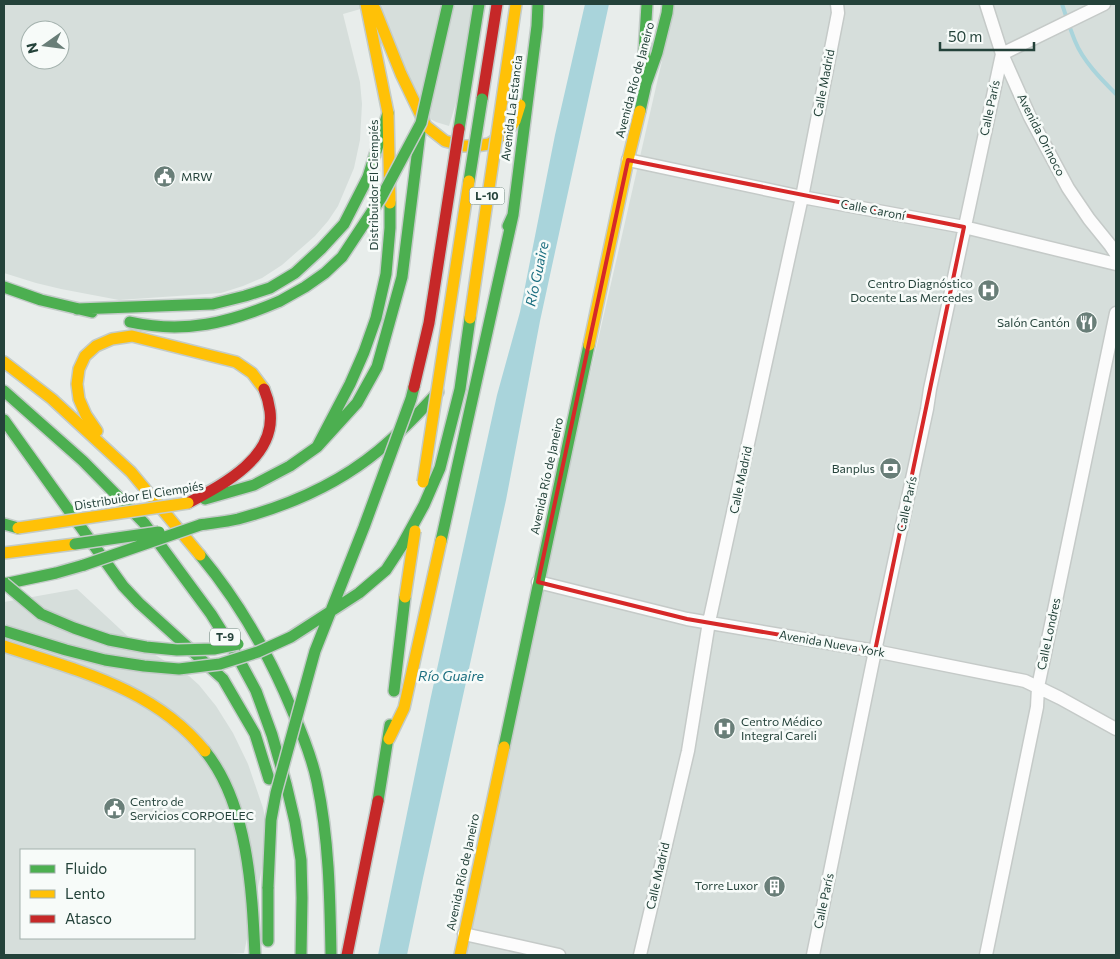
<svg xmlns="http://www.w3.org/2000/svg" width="1120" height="959" viewBox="0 0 1120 959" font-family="Commissioner,sans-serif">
<rect width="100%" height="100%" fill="#e8edeb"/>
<path fill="#d6dedb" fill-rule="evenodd" d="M4,4H486L449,126L436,122L423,115L371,6L343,14L360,82L362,104L360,140L354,168L338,206L328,221L315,236L282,265L262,278L243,286L221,293L119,300L61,289L36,283L4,273ZM30,30H60V60H30Z
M675,4H1116V955H462L582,410Z
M77,589L133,641L189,676L199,685L216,706L233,733L248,764L263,808L269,835L244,953L212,955H4V602ZM21,850H194V938H21Z"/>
<path fill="#a9d4db" d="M585,4H609L540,321L506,500L423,878L407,955H378L430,701L497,395L520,312L555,135Z"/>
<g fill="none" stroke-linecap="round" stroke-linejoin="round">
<path stroke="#a9d4db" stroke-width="4" d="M1062,4C1066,16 1070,29 1075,41C1083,61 1101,79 1116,94"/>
<defs>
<path id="street" d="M986,4L1002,54L1030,117L1068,188L1089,219L1110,245L1116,254
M1002,54L1104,4
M628,160L802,197L964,227L1116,264
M538,582L687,619L875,651L1025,681L1060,698L1116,729
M464,934L559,955
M640,955L688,751L709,622L802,197L838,13L837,4
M813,955L875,651L927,409L930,389L1002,54
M986,955L1037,707L1038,687L1116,313"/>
<path id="fast" d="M646,76L644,53L647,4
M640,111L646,84L657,53L667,13L668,4
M508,226L513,215L537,26L538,4
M4,287L41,300L92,312
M77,309L213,304L245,296L270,288L295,273L321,249L344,224L368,177L388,113
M130,322C185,334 229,323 280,301
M4,391L83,461L144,523L211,614L236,654L256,691L272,735L286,784L295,822L301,860L302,898L301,955
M4,420L123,586L139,603L223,679L255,734L269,779
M317,447L357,403L377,367L402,277L421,124
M205,499L254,485L290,466L317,447L350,384L364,352L376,318L386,274L390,228V203
M4,524L18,528
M200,525C213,523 225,522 238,519C287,506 338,484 378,451C400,433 419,413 438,392
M441,541L513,215
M200,555C240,603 268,652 292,710C302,733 312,757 317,782C329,839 330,897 331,955
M4,584L56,573L84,565
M394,691L405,597
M504,747L589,345
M205,751C248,804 252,889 255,955
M378,801L390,725
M268,887V941"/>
<path id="slow" d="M366,4L388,113L390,203
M375,9L401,74L426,126L445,141L464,146H476L489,144L506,133L515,121L520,105
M589,345L628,160L640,111
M4,362L52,399L131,472L200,555
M97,431L86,415L79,399L77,384L79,369L85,356L96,346L112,339L132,336L236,362L252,373L264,389
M4,553L75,544
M4,646C78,671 154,688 205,751
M389,739L404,708L441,541
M460,955L504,747"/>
<path id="jam" d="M482,99L497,4
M188,503C222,485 276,458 270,411C269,403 267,396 264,389
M347,955L378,801"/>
</defs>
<use href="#street" stroke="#c5cac8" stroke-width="15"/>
<use href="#fast" stroke="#c3cbc8" stroke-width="14"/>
<use href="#slow" stroke="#c3cbc8" stroke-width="14"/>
<use href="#jam" stroke="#c3cbc8" stroke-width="14"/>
<use href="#street" stroke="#fcfcfc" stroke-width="12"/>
<use href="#fast" stroke="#4caf50" stroke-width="11"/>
<use href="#slow" stroke="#ffc107" stroke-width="11"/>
<use href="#jam" stroke="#c62828" stroke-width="11"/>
<defs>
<path id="fast-bridge" d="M459,129L479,4
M469,181L482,99
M280,301L305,287L325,273L342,257L381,198L421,123L448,4
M75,544L159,532
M84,565L200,525
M4,583L41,614L74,628L109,640L146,647L177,650L214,649L238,644
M4,631L66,650L105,660L144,666L179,669L220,664L258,652L291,637L359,593L386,570L401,547L424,505L440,468L460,389L470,318
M268,887L271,820L276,793L315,651L364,527L411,399L414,387"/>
<path id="slow-bridge" d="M470,318L516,4
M423,482L469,181
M18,528L188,503
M405,597L415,531"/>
<path id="jam-bridge" d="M414,387L429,323L459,129"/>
</defs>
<use href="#fast-bridge" stroke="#c3cbc8" stroke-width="14" stroke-linecap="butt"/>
<use href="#slow-bridge" stroke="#c3cbc8" stroke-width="14" stroke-linecap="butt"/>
<use href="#jam-bridge" stroke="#c3cbc8" stroke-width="14" stroke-linecap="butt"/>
<use href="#fast-bridge" stroke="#4caf50" stroke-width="11"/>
<use href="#slow-bridge" stroke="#ffc107" stroke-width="11"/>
<use href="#jam-bridge" stroke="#c62828" stroke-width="11"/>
</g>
<path fill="none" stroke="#d62828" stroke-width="4" stroke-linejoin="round" d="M628,160L964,227L875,651L687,619L538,582Z"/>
<defs>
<symbol id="civic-disc" viewBox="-11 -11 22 22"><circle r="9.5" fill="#697e78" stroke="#f7fbf9"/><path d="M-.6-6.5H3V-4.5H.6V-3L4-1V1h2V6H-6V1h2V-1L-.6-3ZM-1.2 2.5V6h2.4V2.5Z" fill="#fff"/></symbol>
<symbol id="hospital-disc" viewBox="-11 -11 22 22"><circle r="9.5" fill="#697e78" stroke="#f7fbf9"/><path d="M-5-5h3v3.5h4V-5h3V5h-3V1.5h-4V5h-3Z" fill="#fff"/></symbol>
<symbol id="restaurant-disc" viewBox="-11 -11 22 22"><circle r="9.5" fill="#697e78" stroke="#f7fbf9"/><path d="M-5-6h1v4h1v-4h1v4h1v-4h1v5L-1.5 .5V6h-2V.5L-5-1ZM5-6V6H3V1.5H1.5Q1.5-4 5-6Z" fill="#fff"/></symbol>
<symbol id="bank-disc" viewBox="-11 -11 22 22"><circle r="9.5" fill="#697e78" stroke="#f7fbf9"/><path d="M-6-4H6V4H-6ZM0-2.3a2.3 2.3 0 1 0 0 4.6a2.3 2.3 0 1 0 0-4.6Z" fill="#fff"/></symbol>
<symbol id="building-disc" viewBox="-11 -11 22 22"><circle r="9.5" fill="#697e78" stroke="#f7fbf9"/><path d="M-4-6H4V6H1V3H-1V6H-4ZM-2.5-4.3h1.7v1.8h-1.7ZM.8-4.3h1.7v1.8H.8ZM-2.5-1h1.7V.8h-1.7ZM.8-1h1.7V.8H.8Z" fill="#fff"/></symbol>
</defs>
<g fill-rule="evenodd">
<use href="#civic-disc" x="152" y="164" width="25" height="25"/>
<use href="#hospital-disc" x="976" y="278" width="25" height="25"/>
<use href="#restaurant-disc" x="1074" y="310" width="25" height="25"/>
<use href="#bank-disc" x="878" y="456" width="25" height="25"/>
<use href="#hospital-disc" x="712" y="716" width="25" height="25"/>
<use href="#civic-disc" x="102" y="796" width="25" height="25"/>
<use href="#building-disc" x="762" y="874" width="25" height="25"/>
</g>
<g text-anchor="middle" stroke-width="5" stroke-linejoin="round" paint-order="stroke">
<g fill="#f7fbf9" stroke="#637a73" stroke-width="1">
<rect x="469.5" y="187.5" width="35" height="17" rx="4"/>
<rect x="210" y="628.5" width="30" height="17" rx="4"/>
</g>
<g font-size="11" font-weight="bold" fill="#24423a">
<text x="487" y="200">L-10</text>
<text x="225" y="641">T-9</text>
</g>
<g font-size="12" fill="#24423a" stroke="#f7fbf9">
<text transform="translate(635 80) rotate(-75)" y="4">Avenida Río de Janeiro</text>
<text transform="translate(824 83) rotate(-79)" y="4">Calle Madrid</text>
<text transform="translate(512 108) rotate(-83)" y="4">Avenida La Estancia</text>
<text transform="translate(990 108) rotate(-78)" y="4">Calle París</text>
<text transform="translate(1041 135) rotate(63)" y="4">Avenida Orinoco</text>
<text transform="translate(374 185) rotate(-90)" y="4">Distribuidor El Ciempiés</text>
<text transform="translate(873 210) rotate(11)" y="4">Calle Caroní</text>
<text transform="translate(547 476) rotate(-78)" y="4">Avenida Río de Janeiro</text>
<text transform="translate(741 480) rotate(-78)" y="4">Calle Madrid</text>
<text transform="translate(139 496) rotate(-9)" y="4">Distribuidor El Ciempiés</text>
<text transform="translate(907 504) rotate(-78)" y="4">Calle París</text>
<text transform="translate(1049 634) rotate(-78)" y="4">Calle Londres</text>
<text transform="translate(832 644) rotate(10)" y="4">Avenida Nueva York</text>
<text transform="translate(463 872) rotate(-78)" y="4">Avenida Río de Janeiro</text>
<text transform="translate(658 876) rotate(-77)" y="4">Calle Madrid</text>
<text transform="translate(824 901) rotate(-78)" y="4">Calle París</text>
</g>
<g font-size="12" fill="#24423a" stroke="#f7fbf9" text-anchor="end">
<text x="181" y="181" text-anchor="start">MRW</text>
<text x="973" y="288">Centro Diagnóstico<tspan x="973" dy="14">Docente Las Mercedes</tspan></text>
<text x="1070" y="327">Salón Cantón</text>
<text x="875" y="473">Banplus</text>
<text x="741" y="726" text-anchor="start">Centro Médico<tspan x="741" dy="14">Integral Careli</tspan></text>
<text x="130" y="806" text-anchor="start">Centro de<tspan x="130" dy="14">Servicios CORPOELEC</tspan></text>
<text x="758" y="890">Torre Luxor</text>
</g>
<g font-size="14" font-style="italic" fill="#1c6f80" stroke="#f7fbf9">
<text transform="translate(537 274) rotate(-78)" y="5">Río Guaire</text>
<text x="451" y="681">Río Guaire</text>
</g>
</g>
<rect width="1120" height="959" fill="none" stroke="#24423a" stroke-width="10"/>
<rect x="20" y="849" width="175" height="90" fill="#f7fbf9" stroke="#a3b1ad"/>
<rect x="30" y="865" width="25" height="8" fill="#4caf50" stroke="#a3b1ad"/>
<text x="65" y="874" font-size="15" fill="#24423a">Fluido</text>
<rect x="30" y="890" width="25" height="8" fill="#ffc107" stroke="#a3b1ad"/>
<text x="65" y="899" font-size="15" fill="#24423a">Lento</text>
<rect x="30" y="915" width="25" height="8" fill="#c62828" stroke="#a3b1ad"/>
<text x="65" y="924" font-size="15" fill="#24423a">Atasco</text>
<g transform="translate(45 45) rotate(256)"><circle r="24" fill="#f7fbf9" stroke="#a3b1ad"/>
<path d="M0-4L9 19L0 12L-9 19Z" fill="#697e78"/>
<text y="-8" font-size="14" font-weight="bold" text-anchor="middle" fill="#24423a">N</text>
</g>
<path d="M940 42v8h94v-8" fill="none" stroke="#24423a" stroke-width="2.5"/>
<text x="948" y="42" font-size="15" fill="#24423a" stroke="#f7fbf9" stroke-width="4" paint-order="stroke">50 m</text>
</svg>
